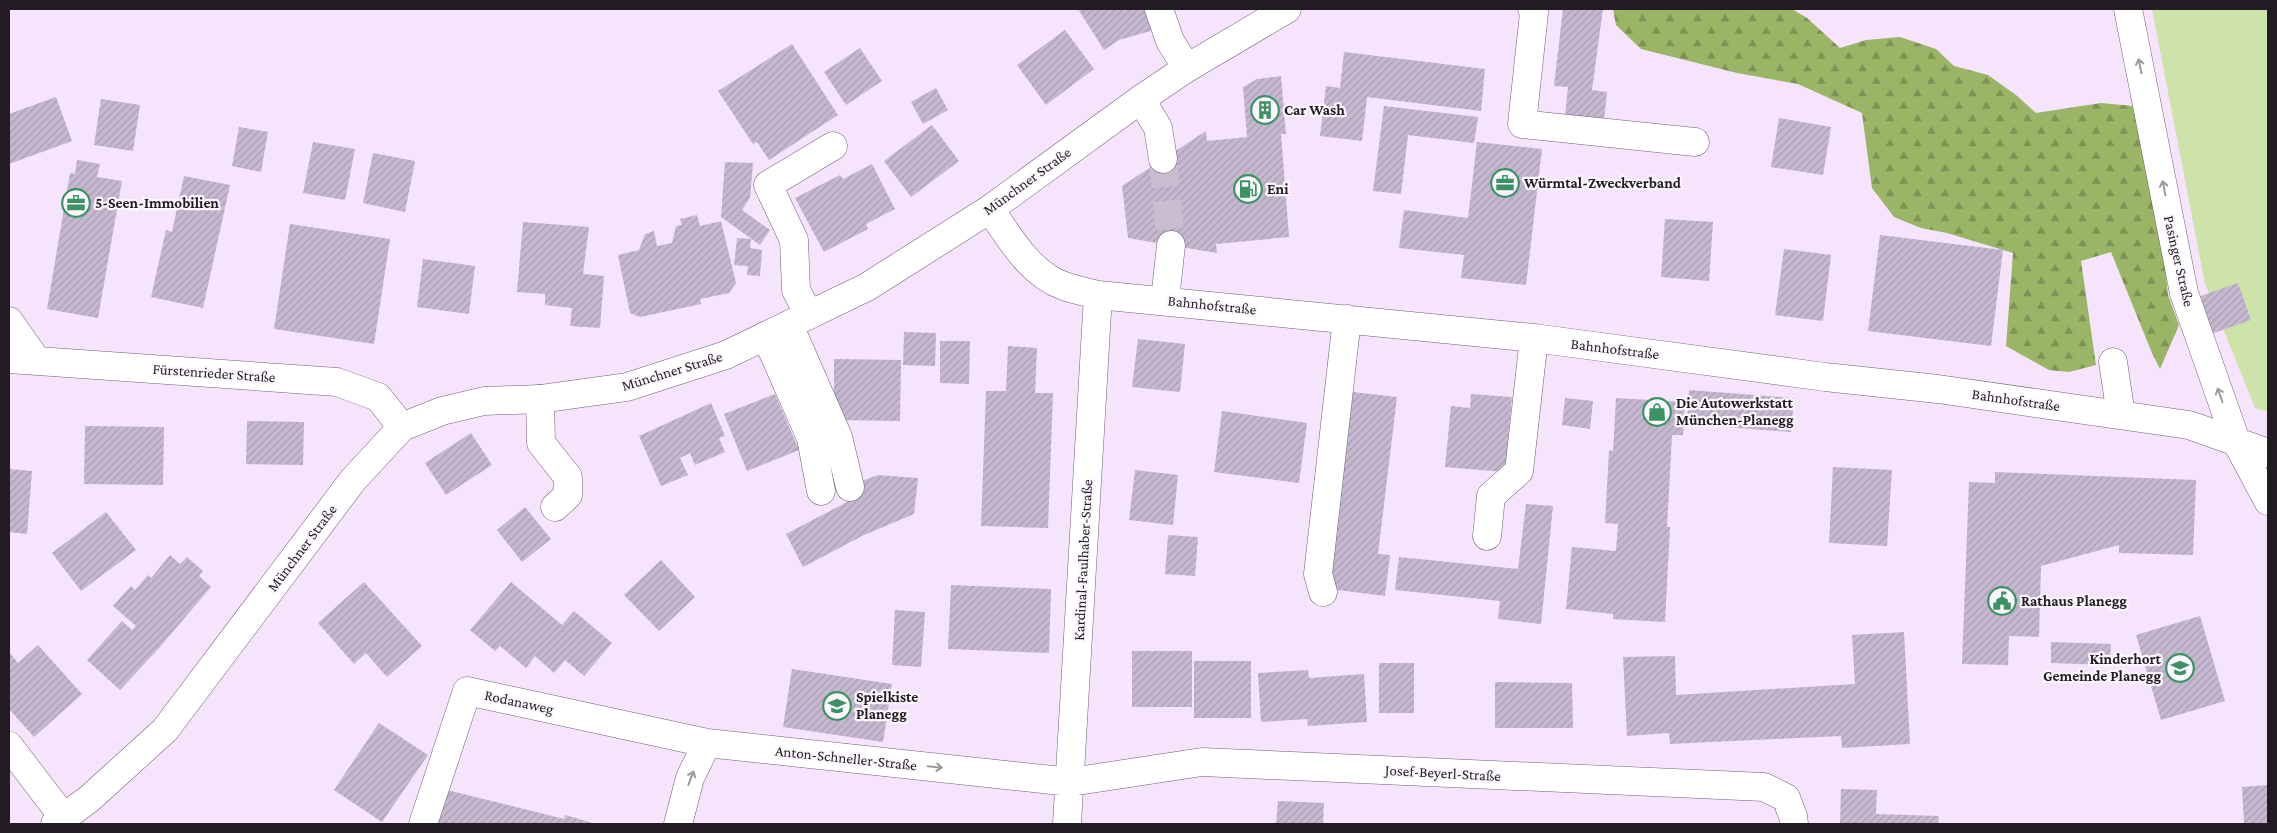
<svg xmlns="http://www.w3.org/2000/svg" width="2277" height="833" viewBox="0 0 2277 833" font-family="'Crimson Pro',serif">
<defs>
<pattern id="forest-firs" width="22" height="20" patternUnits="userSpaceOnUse" patternTransform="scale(1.25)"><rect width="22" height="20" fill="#9ab566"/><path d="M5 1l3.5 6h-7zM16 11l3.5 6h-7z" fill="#7d9254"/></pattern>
<pattern id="building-hatch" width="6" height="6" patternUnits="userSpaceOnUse" patternTransform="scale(1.25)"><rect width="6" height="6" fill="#c5b8d0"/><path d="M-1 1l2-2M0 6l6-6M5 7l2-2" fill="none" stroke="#a99eb2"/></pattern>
</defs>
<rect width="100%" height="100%" fill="#f5e4fc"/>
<path fill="url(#forest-firs)" d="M1613,9H1792L1807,18L1840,48L1866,40L1900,37L1936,49L1954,66L1988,75L2016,95L2036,113L2101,103L2133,106L2164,255L2168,295L2179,325L2160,369L2152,353L2111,252L2081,261L2096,365L2069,372L2049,370L2006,346L2013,253L1947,233L1921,228L1894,217L1872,188L1862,113L1798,84L1737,73L1641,49L1616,25Z"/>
<path fill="#cde3a9" d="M2152,9H2268V412L2255,408L2205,284Z"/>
<path fill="url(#building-hatch)" d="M1078,9H1148L1154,30L1119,40L1104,50Z
M1563,9H1603L1592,90L1607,92L1603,130L1564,125L1568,87L1554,86Z
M1065,30L1094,69L1046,105L1017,65Z
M792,44L838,115L769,160L757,142L753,144L718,91Z
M860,48L882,81L846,105L824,72Z
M1344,52L1485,69L1481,111L1367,97L1362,141L1320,136L1326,86L1340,88Z
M1281,76L1286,134H1281L1289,237L1216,244L1217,253L1128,238L1122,186L1206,131L1207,141L1247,137L1243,87L1257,79Z
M936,88L948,110L923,124L911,102Z
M56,97L72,141L9,164V114Z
M101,99L140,105L133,151L94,145Z
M1384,106L1478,117L1474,143L1408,135L1401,194L1373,191Z
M1779,118L1831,127L1823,175L1771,167Z
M932,125L959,161L911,197L884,161Z
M239,127L268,132L261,172L232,166Z
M313,142L355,149L345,200L303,193Z
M1477,142L1542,149L1526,285L1461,278L1464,255L1399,248L1404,210L1468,218Z
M373,153L415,161L405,212L363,203Z
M77,160L100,164L97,177L122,181L98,318L47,309L70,173L75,174Z
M725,162L753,163L750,198L742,210L770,230L760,245L721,217Z
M872,164L895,209L866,224L868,229L824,252L795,198L840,175L843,179Z
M184,176L230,185L203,308L151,297L166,230L172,232Z
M697,215L700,226L721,221L736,283L729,293L700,299L701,304L640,317L630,313L618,255L639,250L645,234L654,231L657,246L672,243L676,226L682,225L680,219Z
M1665,219L1713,222L1709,281L1661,277Z
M523,222L589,227L583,274L604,276L600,328L570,326L572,308L545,305V294L517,292Z
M290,224L390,239L374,344L274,329Z
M1880,235L2003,250L1991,346L1868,331Z
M737,238L751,239L750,248L762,250L760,276L747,275L748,266L734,265Z
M1784,249L1831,255L1823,321L1775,315Z
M423,259L475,266L469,314L417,307Z
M2238,283L2251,320L2211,334L2198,297Z
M904,332L936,333L935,366L903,365Z
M1138,339L1185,344L1180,392L1132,387Z
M940,341H970L969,384L940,383Z
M1008,346L1037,348L1035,393H1053L1048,528L981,526L986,391H1006Z
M834,359L901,360L900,421L834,420Z
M1689,390L1794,398L1791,432L1687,424Z
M1353,392L1397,397L1378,554L1390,555L1385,596L1330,589Z
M775,394L799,450L747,471L724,414Z
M1471,394L1512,397L1505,472L1445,467L1451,406L1470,408Z
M1565,398L1593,401L1590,429L1562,425Z
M1616,398L1685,402L1683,435H1672L1667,527H1670L1665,622L1613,619V614L1566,609L1572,547L1616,551L1618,524L1634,525L1605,523L1609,450L1613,451Z
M711,403L725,436L719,438L725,452L695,465L690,453L680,458L688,475L661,486L639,436Z
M1222,411L1307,423L1299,483L1214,472Z
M247,421L304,422L303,465L246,464Z
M85,426L164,427L163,485L84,484Z
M471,433L492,465L446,495L425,463Z
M1833,467L1892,470L1887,546L1829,543Z
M9,469L32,471L27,534L9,532Z
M1135,470L1178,475L1173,525L1129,520Z
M1995,472L2196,480L2193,555L2119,553V545L2041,566L2039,637L2009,636L2008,665L1962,664L1969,482L1995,483Z
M878,475L918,478L914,514L864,535L803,567L786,534L847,502L859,482Z
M1526,504L1553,506L1541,624L1498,619L1500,601L1395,590L1399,557L1518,569Z
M525,507L551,539L522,562L497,530Z
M106,512L136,550L81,591L52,553Z
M1168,535L1198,537L1195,576L1165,574Z
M170,555L180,564L187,557L203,571L199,576L211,587L159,648L120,690L87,660L122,621L132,630L136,626L113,606L131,586L135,590L148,575L151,578Z
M661,560L695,597L659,631L624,595Z
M364,582L422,646L387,677L366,653L354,664L318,623Z
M511,582L562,625L574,611L612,643L584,676L565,660L554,673L535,656L526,668L500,646L495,651L470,630Z
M951,585L1051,589L1049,653L948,649Z
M895,610L925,612L921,667L892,665Z
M2200,616L2225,701L2161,720L2136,635Z
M1904,632L1910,744L1842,748L1841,736L1670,744L1669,733L1627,736L1623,657L1675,656L1676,695L1855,684L1852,635Z
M2051,642L2111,644L2110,665L2051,663Z
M38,645L82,694L34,737L9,709V652L18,663Z
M1132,651H1192V707H1132Z
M1194,661H1251V718H1194Z
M1379,663H1414V713H1379Z
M792,669L892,684L883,742L783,727Z
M1308,670L1309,678L1364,674L1367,722L1308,726L1307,719L1261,722L1258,673Z
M1495,682L1572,683L1573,728H1495Z
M379,723L428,755L382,822L334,790Z
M2268,785V824H2244L2242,787Z
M1841,789L1877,790L1876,814L1939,816L1938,824H1840Z
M447,790L564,819L565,815L596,824H438Z
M1278,801L1324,803L1323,824H1276Z"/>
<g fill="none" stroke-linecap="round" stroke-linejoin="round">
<path stroke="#cbbcd1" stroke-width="28" stroke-dasharray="28 14" stroke-linecap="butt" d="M1163,159L1171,245"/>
<defs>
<path id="minor" d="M1159,9L1170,41L1187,68
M1532,9L1534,13L1522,124L1695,142
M1141,99L1158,128L1163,159
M990,209C1009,237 1030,274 1064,286C1075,290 1087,292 1098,295L1534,338L1825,377L1938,389L2189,425L2268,453
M1165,300L1171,245
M809,315L796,290L794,240L768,185L833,146
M9,321L37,361
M789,325L838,437L850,487
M766,336L811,438L821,491
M9,359L337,382L378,397L402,427
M2113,362L2121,415
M540,399L541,443L568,477V495L555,507
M1487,536L1491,496L1519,471L1534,338
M1323,592L1318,574L1347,319
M9,746L64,818
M423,824L467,691L707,743
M678,824L690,778L707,743L1071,782L1202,762L1764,787L1786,798L1793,816L1794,824
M1067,824L1098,295"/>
<path id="major" d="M2128,9L2184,293L2236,441L2268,501
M55,824L89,799L165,730L353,480L402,427L442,411L484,401L540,399L627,387L726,355L867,287L990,209L1141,99L1187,68L1287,9"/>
</defs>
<use href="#minor" stroke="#6f6075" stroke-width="29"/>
<use href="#major" stroke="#6f6075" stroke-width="29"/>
<use href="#minor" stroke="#fff" stroke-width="28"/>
<use href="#major" stroke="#fff" stroke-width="28"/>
</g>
<defs><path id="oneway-shaft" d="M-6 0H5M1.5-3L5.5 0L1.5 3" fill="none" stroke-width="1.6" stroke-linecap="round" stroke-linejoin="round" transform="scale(1.25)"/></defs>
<g stroke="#9c989c">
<use href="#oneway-shaft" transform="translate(2140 66) rotate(-101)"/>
<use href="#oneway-shaft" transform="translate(2164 188) rotate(-101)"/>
<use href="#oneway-shaft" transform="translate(2220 395) rotate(-109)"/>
<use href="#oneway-shaft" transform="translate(935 767) rotate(6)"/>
<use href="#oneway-shaft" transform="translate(691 778) rotate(-69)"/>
</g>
<defs>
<symbol id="building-ring" viewBox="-11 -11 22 22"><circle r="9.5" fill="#fbf7fc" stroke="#3d9265" stroke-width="1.5"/><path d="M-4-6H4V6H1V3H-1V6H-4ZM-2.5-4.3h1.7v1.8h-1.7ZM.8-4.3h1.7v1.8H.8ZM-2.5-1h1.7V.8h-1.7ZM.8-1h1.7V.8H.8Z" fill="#3d9265"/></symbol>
<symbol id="office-ring" viewBox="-11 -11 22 22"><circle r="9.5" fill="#fbf7fc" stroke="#3d9265" stroke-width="1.5"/><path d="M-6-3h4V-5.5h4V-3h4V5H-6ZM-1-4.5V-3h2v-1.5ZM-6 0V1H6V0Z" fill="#3d9265"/></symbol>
<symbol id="fuel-ring" viewBox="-11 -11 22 22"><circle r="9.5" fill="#fbf7fc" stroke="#3d9265" stroke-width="1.5"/><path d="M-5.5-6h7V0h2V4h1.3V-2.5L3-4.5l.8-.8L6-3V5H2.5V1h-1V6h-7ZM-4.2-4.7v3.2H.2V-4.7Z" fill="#3d9265"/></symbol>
<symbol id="shop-ring" viewBox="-11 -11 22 22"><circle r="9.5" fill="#fbf7fc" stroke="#3d9265" stroke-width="1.5"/><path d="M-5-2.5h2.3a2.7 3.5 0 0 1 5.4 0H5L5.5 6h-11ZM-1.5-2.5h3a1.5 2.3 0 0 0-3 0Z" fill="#3d9265"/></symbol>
<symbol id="civic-ring" viewBox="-11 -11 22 22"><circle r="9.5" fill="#fbf7fc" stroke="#3d9265" stroke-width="1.5"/><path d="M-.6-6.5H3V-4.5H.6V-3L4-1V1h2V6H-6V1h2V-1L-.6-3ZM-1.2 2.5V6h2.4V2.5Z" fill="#3d9265"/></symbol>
<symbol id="school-ring" viewBox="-11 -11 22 22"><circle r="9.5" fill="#fbf7fc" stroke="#3d9265" stroke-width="1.5"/><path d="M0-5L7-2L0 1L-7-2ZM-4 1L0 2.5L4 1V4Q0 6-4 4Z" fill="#3d9265"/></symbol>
</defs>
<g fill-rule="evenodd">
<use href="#building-ring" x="1249" y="94" width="32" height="32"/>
<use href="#office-ring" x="1489" y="167" width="32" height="32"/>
<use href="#fuel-ring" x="1232" y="173" width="32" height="32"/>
<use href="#office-ring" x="60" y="187" width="32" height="32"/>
<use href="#shop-ring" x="1641" y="396" width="32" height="32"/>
<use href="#civic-ring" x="1986" y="585" width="32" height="32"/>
<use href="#school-ring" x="2164" y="652" width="32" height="32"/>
<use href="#school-ring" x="821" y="690" width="32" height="32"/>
</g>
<g text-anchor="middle" stroke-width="4.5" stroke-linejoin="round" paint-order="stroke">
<g font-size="15" font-weight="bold" fill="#221b24" stroke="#fbf7fc" text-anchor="start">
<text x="1284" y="115">Car Wash</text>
<text x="1524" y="188">Würmtal-Zweckverband</text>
<text x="1267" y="194">Eni</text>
<text x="95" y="208">5-Seen-Immobilien</text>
<text x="1676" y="408">Die Autowerkstatt<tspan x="1676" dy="17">München-Planegg</tspan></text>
<text x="2021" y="606">Rathaus Planegg</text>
<text x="2161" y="664" text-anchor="end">Kinderhort<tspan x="2161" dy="17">Gemeinde Planegg</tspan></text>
<text x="856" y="702">Spielkiste<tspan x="856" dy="17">Planegg</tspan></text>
</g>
<g font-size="15" fill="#221b24" stroke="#fbf7fc">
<text transform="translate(1027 181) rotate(-36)" y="5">Münchner Straße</text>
<text transform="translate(2179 261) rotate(77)" y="5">Pasinger Straße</text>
<text transform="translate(1212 305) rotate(6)" y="5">Bahnhofstraße</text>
<text transform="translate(1615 349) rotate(7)" y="5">Bahnhofstraße</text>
<text transform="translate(672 371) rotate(-17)" y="5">Münchner Straße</text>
<text transform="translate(214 373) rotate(4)" y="5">Fürstenrieder Straße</text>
<text transform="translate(2016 400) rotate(8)" y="5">Bahnhofstraße</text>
<text transform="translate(302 548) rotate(-53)" y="5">Münchner Straße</text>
<text transform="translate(1083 560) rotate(-87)" y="5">Kardinal-Faulhaber-Straße</text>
<text transform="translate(519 702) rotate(12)" y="5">Rodanaweg</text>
<text transform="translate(846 758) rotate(6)" y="5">Anton-Schneller-Straße</text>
<text transform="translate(1443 773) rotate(3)" y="5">Josef-Beyerl-Straße</text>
</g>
</g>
<rect width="2277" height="833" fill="none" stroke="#221b24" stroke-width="20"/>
</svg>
